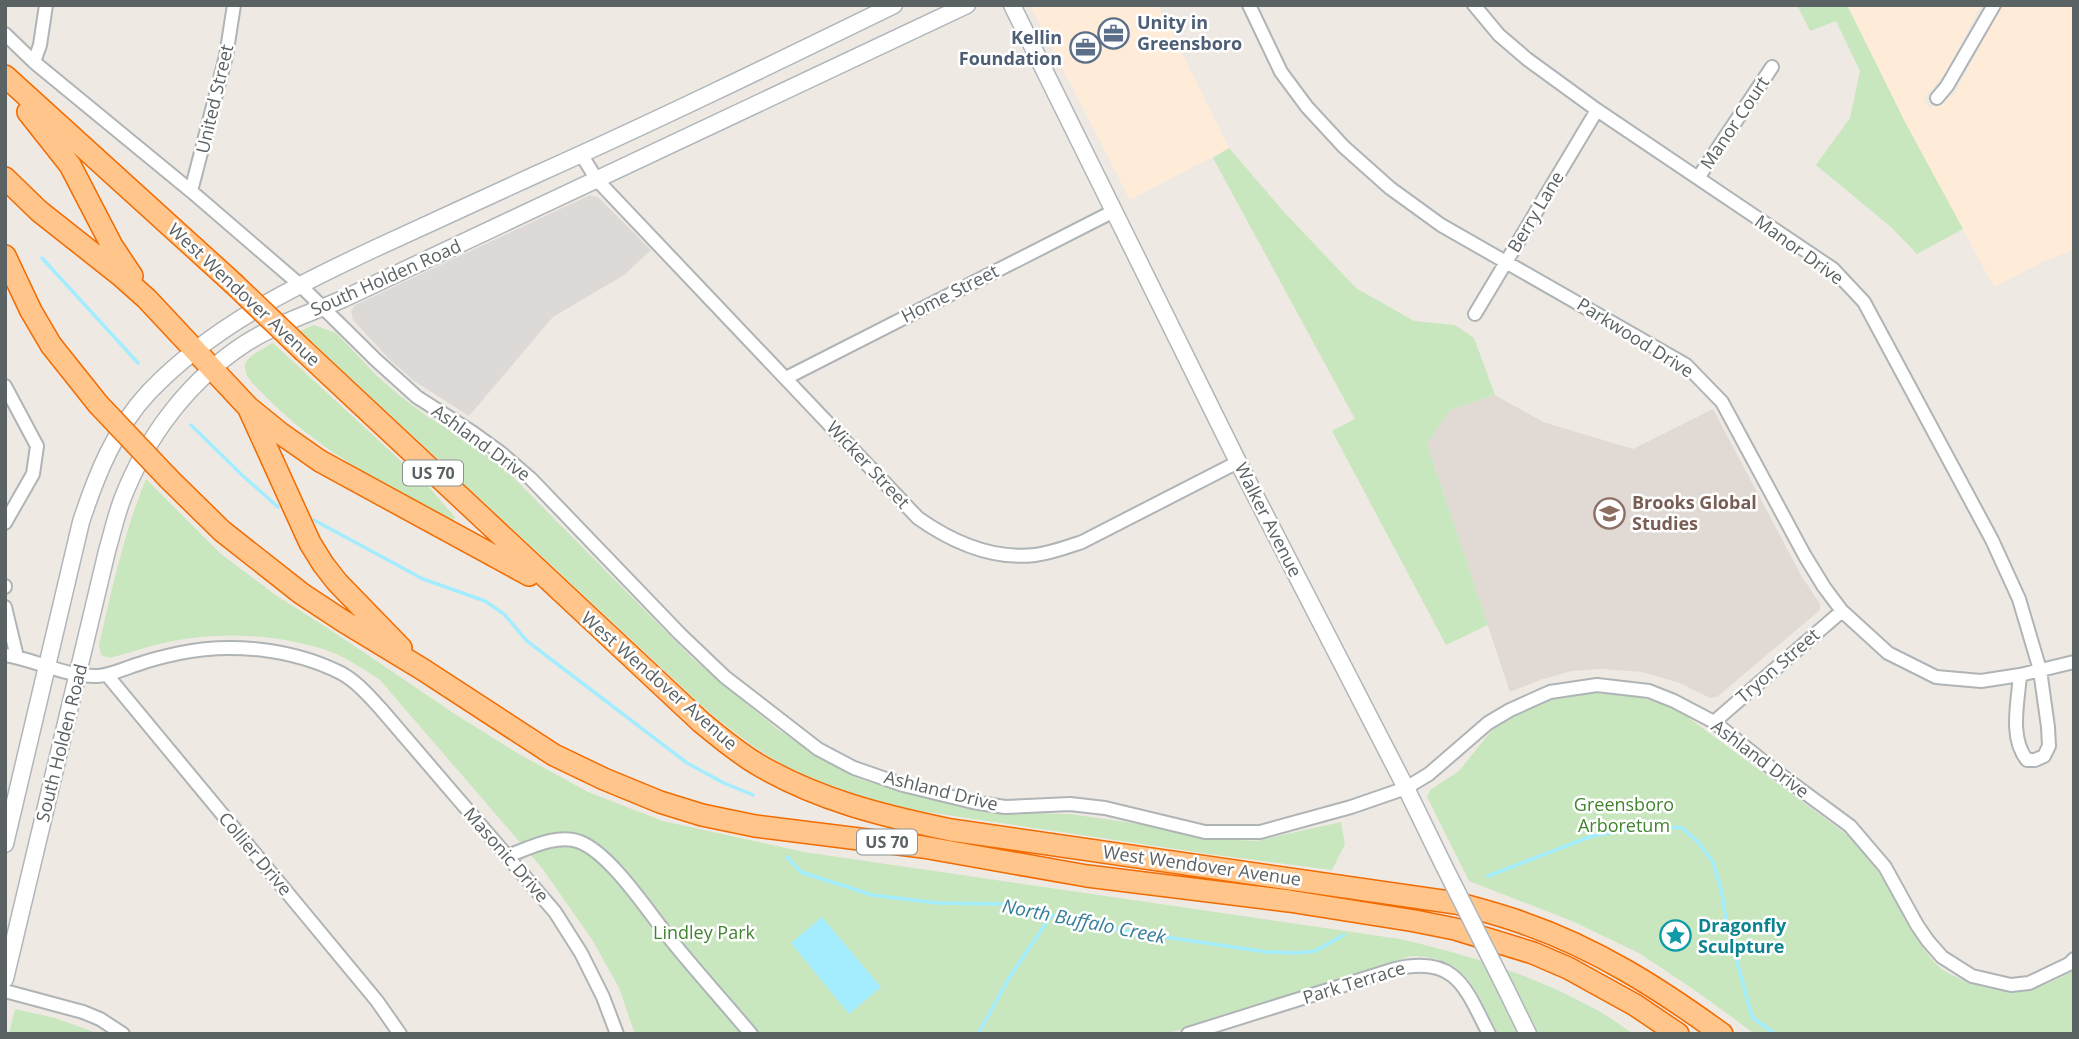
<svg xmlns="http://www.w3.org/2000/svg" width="2079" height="1039" viewBox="0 0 2079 1039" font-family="'Open Sans',sans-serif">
<rect width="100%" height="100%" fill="#efe9e3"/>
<path fill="#ffecd8" d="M1030,5H1158L1229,148L1130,200Z
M1847,5H1981L1946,72L1923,99L1930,108L1954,95L2002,5H2074V250L2042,262L1994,287L1905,122Z"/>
<path fill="#ddd9d6" d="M590,195L598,197L651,250L624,275L553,317L469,416L414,381L388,358L353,320L351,311L355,305Z"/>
<path fill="#e1dad4" d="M1495,395L1543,422L1633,449L1713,409L1802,577L1820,604V610L1717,697L1710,698L1680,683L1642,672L1604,669L1571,671L1540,680L1510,692L1427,444L1450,410Z"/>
<path fill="#c8e7be" d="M1797,5H1847L1905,122L1963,229L1917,254L1892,228L1816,165L1850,118L1860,71L1836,21L1810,31Z
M1229,148L1284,212L1356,288L1414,321L1455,325L1474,338L1495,395L1450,410L1427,444L1488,625L1446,645L1332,431L1355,419L1213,158Z
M314,325L336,333L377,376L400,396L428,417L472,443L512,476L692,658L735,694L777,729L823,759L860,779L912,795L1001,812L1070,814L1167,828L1215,839L1256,841L1341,822L1345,844L1332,870L1209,854L920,811C874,801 830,788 788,767C760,753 734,732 709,712L300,331Z
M273,343L428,486L455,517L450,525C386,485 318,450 265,396C258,388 244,378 245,366C246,356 265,348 273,343Z
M146,479L221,554L277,596L329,629L458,716L519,754L588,792L663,821L804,852L1400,939C1466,954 1533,975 1593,1008C1607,1015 1620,1025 1634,1034H1498C1475,990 1468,956 1410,956L1283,1000L1165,1034H635L619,988L593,941L542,868L380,680C362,668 344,656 323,649C274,634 218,631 168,642C148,646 129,653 110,658L101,655L99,645C112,589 124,532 146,479Z
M1597,693L1640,697L1678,710L1854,840C1867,855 1878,871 1889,888C1903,913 1915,940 1934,962C1942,971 1955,977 1966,981C2007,997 2036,993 2074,970V1034H1755L1693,989L1639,953L1572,921L1469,881L1427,797L1430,790L1459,771L1493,729L1514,715L1557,697L1570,694Z
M15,1009L55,1018L94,1032V1034H9Z"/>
<path fill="#a3edff" d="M822,917L881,987L849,1014L791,943Z"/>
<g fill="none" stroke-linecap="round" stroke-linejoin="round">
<path stroke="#a3edff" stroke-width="3.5" d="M42,258L138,363
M191,425L242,475L278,507
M314,520L423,579L485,601L504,614L527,641L687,763L724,783L753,795
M787,857L801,872L872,895L937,903L1005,904L1088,924L1138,933L1267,952L1297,953L1315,951L1344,935
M1488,876L1592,836L1653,826L1682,828L1698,842L1713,862L1722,893L1726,921L1752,1017L1775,1034
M978,1034L1009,978L1051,916"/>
<defs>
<path id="street" d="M1249,5L1281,72L1307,107L1344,147L1390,188L1441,225L1686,365L1722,402L1805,556L1824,587L1842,611L1888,653L1936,677L1981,681L2020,675L2074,662
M1474,5L1499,35L1527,59L1597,110L1833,269L1864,302L1992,540L2019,599L2040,670L2048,727L2049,746L2044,756L2035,760H2027C2009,738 2018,702 2020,675
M5,34L34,62L191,191L299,284L376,360L417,397L472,432L501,453L531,479L680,634L725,677L818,749L854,768L903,785L973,802L1005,807L1070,804L1105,808L1205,832H1260L1351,807L1406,788L1429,774L1488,723L1510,710L1550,692L1597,685L1649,691L1674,701L1714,722L1770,767L1850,826L1885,867L1917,925L1928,941L1942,957L1972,976L2011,985L2029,983L2069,964L2074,959
M34,62L40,45L46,5
M1937,98L1947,86L1994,5
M581,154L597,180L918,518C952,542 991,560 1035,555C1051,553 1067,547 1082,542L1238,462
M1698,178L1772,67
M191,191L226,56L234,5
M1475,314L1597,110
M786,378L1114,211
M5,386L37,446L33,474L5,523
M5,586V587
M5,607L17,657
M5,655C37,660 66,677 98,676C112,675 125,668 139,664C152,659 166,656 180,653C232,642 293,649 341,673C356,681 369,696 381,709L555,912L581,953L603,997L617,1034
M107,675L377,1001L400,1034
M1714,722L1842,611
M508,856C529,848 558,833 580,842C611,854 649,913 671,940C697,972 724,1002 751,1034
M5,991L83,1012L100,1019L123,1034
M1188,1034L1395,969C1456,955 1465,987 1489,1034"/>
<path id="secondary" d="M1012,5L1238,462L1406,788L1444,866
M5,844L81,522C96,476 115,428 149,392C212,326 295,286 376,248C429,224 482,199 535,175C656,121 775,63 894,5
M5,979L107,551C112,534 116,516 122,500C146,437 189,380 246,343C276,324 311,313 343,299L967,5
M1506,989L1528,1034"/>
<path id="highway" d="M5,76L233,283
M28,112L70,165L112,246L132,276
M5,178L39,211L120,275L147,299L248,407L280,433L320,461L529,575
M5,256L31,311L51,345L98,404
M304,351L701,722C719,737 737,752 757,764C818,800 883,816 951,830L1456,903C1478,909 1501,915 1523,923C1596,948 1660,989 1722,1034
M249,409L310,543L323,564L337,582L401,648
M169,479L222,531L302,594L343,621L422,669L554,755L604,779L660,802L702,815L755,826L923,847L1087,876L1289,901L1415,921L1455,929L1533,953L1568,968L1635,1005L1678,1034"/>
</defs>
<use href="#street" stroke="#afb4b6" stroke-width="16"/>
<use href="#secondary" stroke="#b0b6b9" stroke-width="19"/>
<use href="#highway" stroke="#f26b00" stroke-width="24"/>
<use href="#street" stroke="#fff" stroke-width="12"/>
<use href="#secondary" stroke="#fff" stroke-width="16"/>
<use href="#highway" stroke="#ffc58a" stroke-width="21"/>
<defs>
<path id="secondary-bridge" d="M1444,866L1506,989"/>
<path id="highway-bridge" d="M233,283L304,351
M98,404L169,479"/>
</defs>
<use href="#secondary-bridge" stroke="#b0b6b9" stroke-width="19" stroke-linecap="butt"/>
<use href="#highway-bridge" stroke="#f26b00" stroke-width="24" stroke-linecap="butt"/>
<use href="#secondary-bridge" stroke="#fff" stroke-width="16"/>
<use href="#highway-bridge" stroke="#ffc58a" stroke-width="21"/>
</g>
<defs>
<symbol id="office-ring" viewBox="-11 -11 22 22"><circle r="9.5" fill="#fff" stroke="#5c6f8a" stroke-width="1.5"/><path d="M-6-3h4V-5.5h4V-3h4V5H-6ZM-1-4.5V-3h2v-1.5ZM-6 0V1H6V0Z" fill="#5c6f8a"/></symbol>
<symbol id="school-ring" viewBox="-11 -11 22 22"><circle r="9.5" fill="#fff" stroke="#8d6e63" stroke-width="1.5"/><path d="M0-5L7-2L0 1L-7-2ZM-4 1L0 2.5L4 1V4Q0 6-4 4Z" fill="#8d6e63"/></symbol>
<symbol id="sight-ring" viewBox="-11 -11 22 22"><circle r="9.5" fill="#fff" stroke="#0f9aa8" stroke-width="1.5"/><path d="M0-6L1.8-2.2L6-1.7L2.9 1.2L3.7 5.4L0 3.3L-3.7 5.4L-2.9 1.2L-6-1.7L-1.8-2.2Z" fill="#0f9aa8"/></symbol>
</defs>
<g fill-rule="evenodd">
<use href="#office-ring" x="1096" y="16" width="35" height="35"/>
<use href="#office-ring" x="1068" y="30" width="35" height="35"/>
<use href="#school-ring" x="1592" y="496" width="35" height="35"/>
<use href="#sight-ring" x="1658" y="918" width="35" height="35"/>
</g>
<g text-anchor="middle" stroke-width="5" stroke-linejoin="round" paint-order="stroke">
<g fill="#fff" stroke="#8c9192" stroke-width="2">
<rect x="403" y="460.5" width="60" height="25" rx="5"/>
<rect x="857" y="829.5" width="60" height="25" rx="5"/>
</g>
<g font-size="16" font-weight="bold" fill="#5b6264">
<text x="433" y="479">US 70</text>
<text x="887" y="848">US 70</text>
</g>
<g font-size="18" font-weight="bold" fill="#4e5e75" stroke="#fff" text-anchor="start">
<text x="1137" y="29">Unity in<tspan x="1137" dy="21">Greensboro</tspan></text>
<text x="1062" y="44" text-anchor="end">Kellin<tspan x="1062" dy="21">Foundation</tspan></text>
</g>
<g font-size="18" fill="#5b6264" stroke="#fff">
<text transform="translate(215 99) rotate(-77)" y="6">United Street</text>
<text transform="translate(1735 123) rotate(-56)" y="6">Manor Court</text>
<text transform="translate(1536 212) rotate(-59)" y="6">Berry Lane</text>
<text transform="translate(1799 250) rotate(36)" y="6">Manor Drive</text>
<text transform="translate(386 278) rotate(-24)" y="6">South Holden Road</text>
<text transform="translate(950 294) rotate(-27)" y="6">Home Street</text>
<text transform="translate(244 295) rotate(43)" y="6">West Wendover Avenue</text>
<text transform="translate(1635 338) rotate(32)" y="6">Parkwood Drive</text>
<text transform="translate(481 443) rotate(36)" y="6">Ashland Drive</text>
<text transform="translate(868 465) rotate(47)" y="6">Wicker Street</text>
<text transform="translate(1268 520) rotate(63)" y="6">Walker Avenue</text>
<text transform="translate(1778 666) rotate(-41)" y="6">Tryon Street</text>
<text transform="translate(659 681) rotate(41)" y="6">West Wendover Avenue</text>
<text transform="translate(62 743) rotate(-76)" y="6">South Holden Road</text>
<text transform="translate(1760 759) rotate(37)" y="6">Ashland Drive</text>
<text transform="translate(941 791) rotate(14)" y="6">Ashland Drive</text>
<text transform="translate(255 854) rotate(50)" y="6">Collier Drive</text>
<text transform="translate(506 855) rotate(49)" y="6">Masonic Drive</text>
<text transform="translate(1202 866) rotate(8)" y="6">West Wendover Avenue</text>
<text transform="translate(1354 983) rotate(-17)" y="6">Park Terrace</text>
</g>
<g font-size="18" font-weight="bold" fill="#785e54" stroke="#fff" text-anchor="start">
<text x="1632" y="509">Brooks Global<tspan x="1632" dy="21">Studies</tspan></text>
</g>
<g font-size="18" fill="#428531" stroke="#fff">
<text x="1624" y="811">Greensboro<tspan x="1624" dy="21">Arboretum</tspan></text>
<text x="704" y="939">Lindley Park</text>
</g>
<g font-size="18" font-weight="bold" fill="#0d838f" stroke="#fff" text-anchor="start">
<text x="1698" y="932">Dragonfly<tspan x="1698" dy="21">Sculpture</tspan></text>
</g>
<g font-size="19" font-style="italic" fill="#347e9a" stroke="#fff">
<text transform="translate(1084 921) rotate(11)" y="7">North Buffalo Creek</text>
</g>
</g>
<rect width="2079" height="1039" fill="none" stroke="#5b6264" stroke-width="14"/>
</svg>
